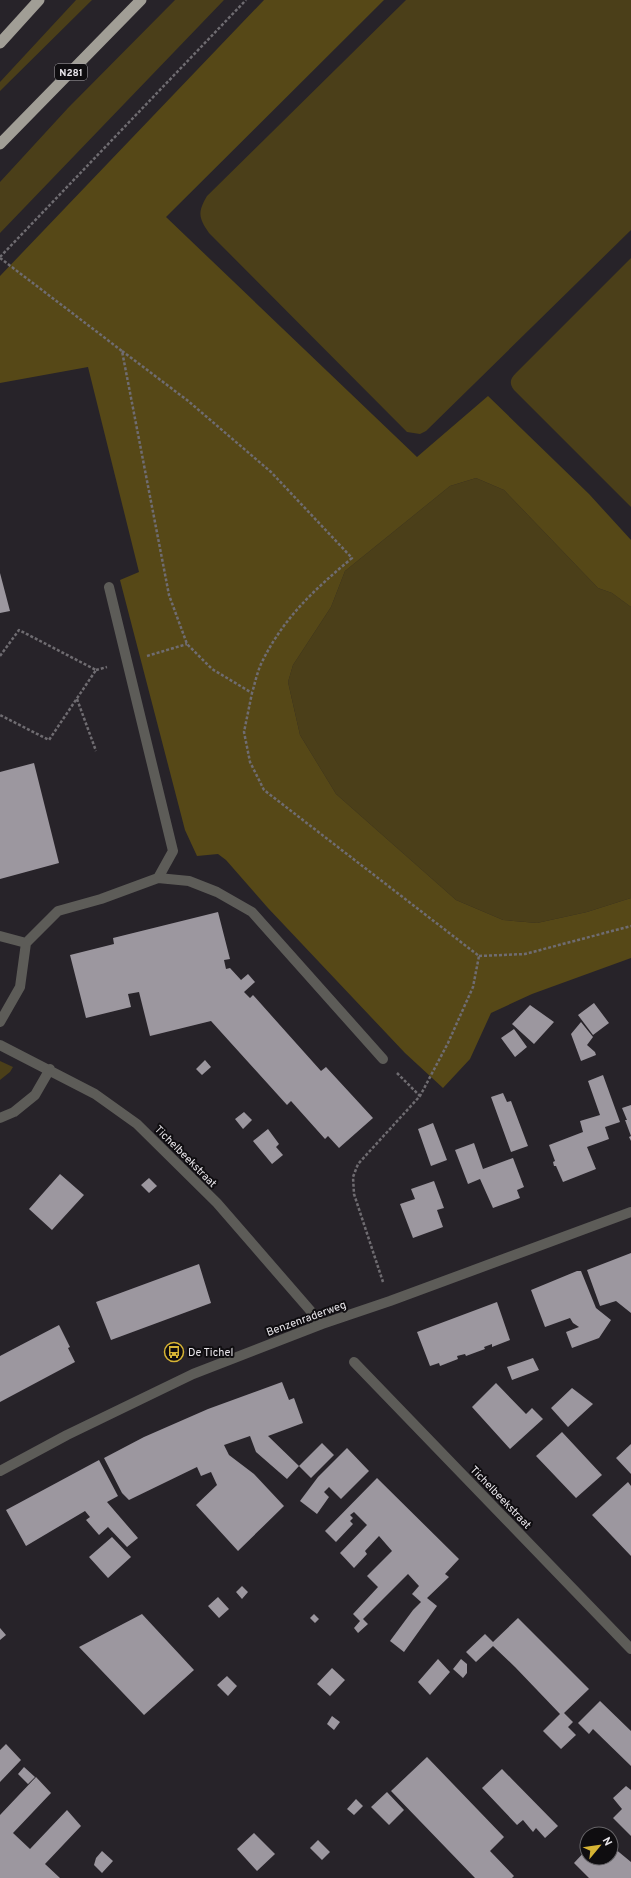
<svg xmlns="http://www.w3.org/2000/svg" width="631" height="1878" viewBox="0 0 631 1878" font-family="Overpass,sans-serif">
<rect width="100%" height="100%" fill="#272329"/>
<path fill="#4b3f19" d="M76,0H92L0,91V82Z
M175,0H224L0,233V182L68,108Z
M406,0H631V230L426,431L420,434L407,432L209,233C199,218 197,213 207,196Z
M631,258V507L514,390C509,383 510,379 516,373Z
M476,478L504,490L598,588L612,593L631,607V898L587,912L537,923L503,920L456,900L336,794L300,735L288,682L293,665L331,607L345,571L450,486Z
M0,1061L13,1067L10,1072L0,1080Z"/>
<path fill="#564817" d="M264,0H384L166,217L417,457L488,396L589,494L631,540V607L612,593L598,588L504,490L476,478L450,486L345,571L331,607L293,665L288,682L300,735L336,794L456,900L503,920L537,923L587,912L631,898V958L532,994L491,1013L470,1059L443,1088L405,1053L268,908L226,860L218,854L197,856L185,830L120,580L139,572L88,367L0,383V276Z"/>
<path fill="#9c979f" d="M0,573L10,611L0,613Z
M34,763L59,863L0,879V772Z
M218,912L230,959L224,960L226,969L230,968L241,980L248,974L255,982L244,992L250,998L253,995L321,1071L326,1067L373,1118L339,1148L328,1136L325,1139L291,1101L287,1105L211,1021L150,1036L139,992L128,994L131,1007L86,1018L70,955L114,944L113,938Z
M594,1003L609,1023L593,1035L578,1015Z
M530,1005L554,1022L534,1044L512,1024Z
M581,1022L593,1037L587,1045L595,1052L596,1055L581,1061L571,1034Z
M514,1029L527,1047L515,1057L501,1038Z
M205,1060L211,1067L202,1075L196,1069Z
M603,1075L620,1122L605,1127L609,1139L587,1147L596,1169L563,1182L556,1166H554L553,1162L555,1161L549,1145L583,1132L580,1121L600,1115L588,1081Z
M503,1093L507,1102L511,1101L528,1146L511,1152L491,1097Z
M631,1105V1141L629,1137L631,1136L625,1120H627L622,1108Z
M244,1112L252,1120L243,1129L235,1119Z
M433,1123L447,1160L431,1166L418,1129Z
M268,1129L279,1144L276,1147L283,1155L272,1164L253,1141Z
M474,1143L483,1169L513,1158L524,1187L517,1190L520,1198L493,1208L480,1179L468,1184L455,1150Z
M60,1174L84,1195L52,1230L29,1209Z
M149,1178L157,1186L149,1193L141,1185Z
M434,1181L444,1208L437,1210L443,1227L413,1238L400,1204L415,1199L411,1189Z
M631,1253V1313L616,1301L600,1306L587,1270Z
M199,1264L211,1303L111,1340L96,1302Z
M577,1271H581L596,1308L611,1320L599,1338L572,1348L566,1332L579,1327L573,1323L570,1318L545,1327L531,1290Z
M497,1302L510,1340L492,1347V1344L484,1347L485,1349L466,1356L465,1354L457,1356L458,1359L440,1366L439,1363L430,1366L417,1332Z
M59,1325L70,1347L68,1348L75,1362L0,1402V1356Z
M533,1358L539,1370L512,1380L507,1367Z
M282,1382L289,1400L294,1398L303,1423L268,1436L299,1466L322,1443L334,1455L311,1478L299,1466L287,1479L256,1452L250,1436L224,1445L229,1455L254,1474L284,1506L238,1551L196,1505L217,1485L211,1472L201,1476L197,1467L129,1500L122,1493L104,1458L144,1437L208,1409Z
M496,1383L526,1414L532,1408L543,1419L510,1449L472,1407Z
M572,1388L593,1404L568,1427L551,1408Z
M562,1432L602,1475L576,1498L536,1456Z
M631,1444V1474L616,1458Z
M347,1448L369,1471L341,1499L329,1487L324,1492L329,1497L317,1514L300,1501L318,1477Z
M99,1460L118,1496L107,1502L138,1538L127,1547L108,1527L99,1535L86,1520L90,1517L85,1511L26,1546L6,1510Z
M377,1478L459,1559L445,1574L449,1577L427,1598L437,1606L404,1652L390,1641L413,1610L421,1602L412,1594L419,1586L408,1574L363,1619L368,1624L358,1633L354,1628L360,1621L353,1614L378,1587L367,1576L392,1551L379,1536L365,1551L367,1554L354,1568L340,1553L367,1525L354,1512L350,1515L353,1518L350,1521L353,1524L336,1542L325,1531Z
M628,1482L631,1486V1556L592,1515Z
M112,1537L131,1557L108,1578L89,1557Z
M242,1586L248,1592L242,1599L236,1592Z
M218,1597L229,1609L219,1618L208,1606Z
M142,1614L194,1670L144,1715L79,1647Z
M314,1614L319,1619L315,1623L310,1618Z
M518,1618L589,1689L564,1713L573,1722L568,1727L576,1735L561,1749L543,1731L560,1714L515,1667L493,1646L476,1662L466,1652L485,1634L493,1642Z
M0,1628L6,1635L0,1640Z
M438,1659L450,1672L430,1695L418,1682Z
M461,1659L467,1664V1673L463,1678L453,1669Z
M332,1668L345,1680L330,1696L317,1684Z
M227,1676L237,1686L228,1696L217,1685Z
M600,1701L631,1731V1766L593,1729L589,1734L578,1723Z
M332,1716L340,1722L334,1730L327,1724Z
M6,1744L21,1760L0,1782V1750Z
M427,1757L504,1837L490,1851L514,1876L512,1878H475L391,1791Z
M24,1767L35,1777L28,1784L18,1774Z
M502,1769L558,1826L545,1838L536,1828L533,1832L523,1820L517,1825L482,1788Z
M36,1777L51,1793L13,1833L30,1849L67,1810L81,1826L45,1864L60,1878H0V1815Z
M626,1786L631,1790V1836L613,1818L622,1809L613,1798Z
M387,1792L404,1810L389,1825L371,1807Z
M356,1799L363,1806L354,1815L347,1809Z
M254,1833L275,1854L257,1871L237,1849Z
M318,1840L330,1852L322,1860L310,1848Z
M614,1848L631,1862V1878H589L574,1863L587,1849V1858H611V1851Z
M102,1851L113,1861L102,1873L94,1865L96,1858Z"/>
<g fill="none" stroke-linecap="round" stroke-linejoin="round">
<path stroke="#6f6c71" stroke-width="2.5" stroke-dasharray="3 2" stroke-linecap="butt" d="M0,257L246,0
M0,258L122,351L169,595L187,644L212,669L252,693L244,732L250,762L264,790L479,956L473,987L448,1043L420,1096L358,1164L353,1177L354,1194L383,1282
M122,351L187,400L271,472L352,558C314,590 283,618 261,664C257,673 255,683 252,693
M0,656L19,630L96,670L49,740L0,715
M147,656L187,644
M96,670L107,667
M77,699L96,751
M479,956L525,954L631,926
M397,1073L420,1096"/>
<path stroke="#5d5c58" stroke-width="10" d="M109,587L173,851L158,878
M0,936L26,943L20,987L0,1022
M26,943L58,911L101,899L158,878L189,881L217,892L252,912L383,1059"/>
<path stroke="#5d5c58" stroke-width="10" d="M0,1045L95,1094L137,1124L217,1203L322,1324
M0,1118L14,1112L35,1095L50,1069
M354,1362L631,1649
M0,1471L67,1435L193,1374L322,1324L390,1301L631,1212"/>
<path stroke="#a19e96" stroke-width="11" d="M0,43L39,0
M0,144L141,0"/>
</g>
<defs>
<symbol id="bus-ring" viewBox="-11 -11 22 22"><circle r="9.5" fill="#0f0d10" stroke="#d7b434" stroke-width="1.5"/><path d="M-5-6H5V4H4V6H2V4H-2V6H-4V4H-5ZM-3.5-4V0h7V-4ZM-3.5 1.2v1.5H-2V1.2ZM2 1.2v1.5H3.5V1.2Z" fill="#d7b434"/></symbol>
</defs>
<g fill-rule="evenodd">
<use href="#bus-ring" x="163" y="1341" width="22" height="22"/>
</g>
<g text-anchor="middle" stroke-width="4" stroke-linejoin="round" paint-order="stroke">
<rect fill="#0f0d10" stroke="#a8a5a9" stroke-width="1" x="55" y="64" width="32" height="16" rx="3"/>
<g font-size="10" font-weight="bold" fill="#e9e6eb">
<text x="71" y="76">N281</text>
</g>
<g font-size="11" fill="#e9e6eb" stroke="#0f0d10">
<text transform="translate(186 1156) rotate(45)" y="4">Tichelbeekstraat</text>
<text transform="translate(306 1318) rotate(-20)" y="4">Benzenraderweg</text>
<text transform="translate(501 1497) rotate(46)" y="4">Tichelbeekstraat</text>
</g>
<g font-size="11" fill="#e9e6eb" stroke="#0f0d10" text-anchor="start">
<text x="188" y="1356">De Tichel</text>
</g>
</g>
<g transform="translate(599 1846) rotate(61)"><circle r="19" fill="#0f0d10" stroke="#666468"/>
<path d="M0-3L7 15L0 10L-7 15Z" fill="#d7b434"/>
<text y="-6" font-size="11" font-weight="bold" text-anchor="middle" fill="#e9e6eb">N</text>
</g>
</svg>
